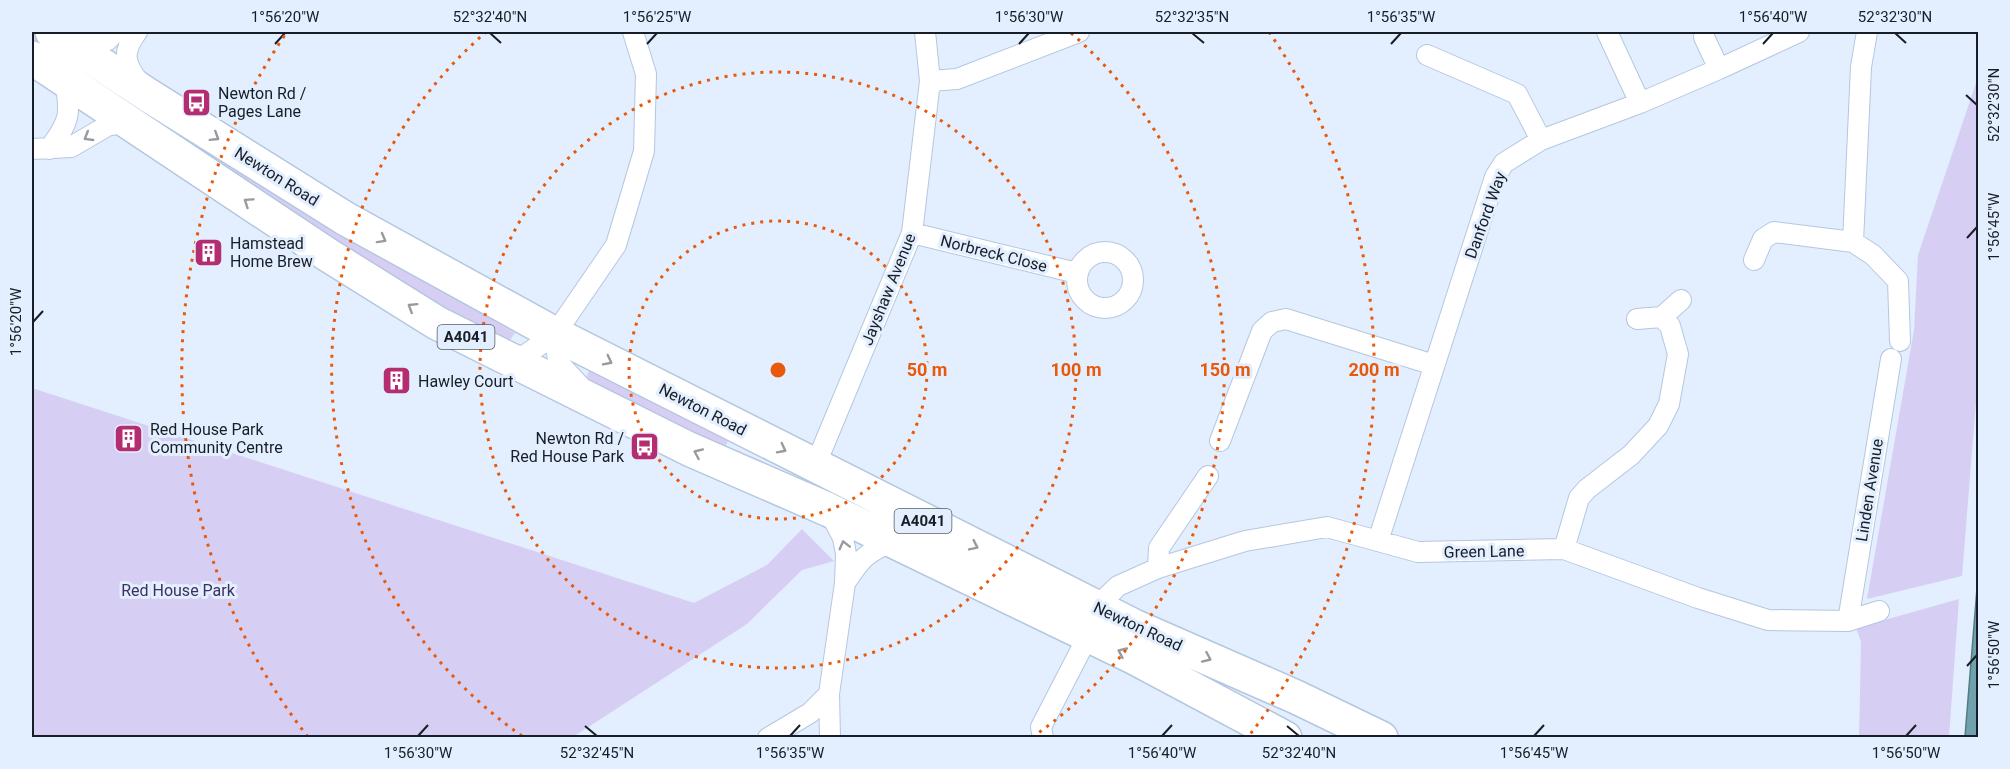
<svg xmlns="http://www.w3.org/2000/svg" width="2010" height="769" viewBox="0 0 2010 769" font-family="Roboto,sans-serif">
<rect width="100%" height="100%" fill="#e3effe"/>
<path fill="#d7cff3" d="M32,32C191,134 351,238 515,333L508,343L438,311L32,45Z
M1978,77V378L1962,576L1867,599L1914,330L1918,255Z
M592,364L730,436L724,450L586,378Z
M32,388L694,603L767,565L802,529L834,561L802,570L747,624L573,737H32Z
M1959,599L1949,737H1859L1861,642L1856,628Z"/>
<path fill="#70a2ae" stroke="#557a86" stroke-width="1.5" d="M1978,576V737H1965L1966,724Z"/>
<g fill="none" stroke-linecap="round" stroke-linejoin="round">
<defs>
<path id="street" d="M137,32C122,52 124,63 139,82
M1607,32L1640,103
M1704,37L1719,69
M71,44L94,43L108,40L115,32
M1427,55L1517,94L1541,140
M930,81L957,79L1079,32
M32,149L71,147L107,126L126,122
M49,149C70,121 71,115 65,80
M912,233L1077,273
M1853,242L1861,67L1867,32
M1077 280a28 28 0 1 1 56 0a28 28 0 1 1-56 0Z
M1754,260L1763,239L1774,232L1853,242L1873,255L1898,281L1900,341
M1637,319L1662,317L1681,300
M555,334L558,362L580,386
M505,355L524,356L555,334L616,245L644,151L646,74L633,32
M1220,441L1262,331L1272,322L1286,319L1434,365
M815,466L912,233L930,81L925,32
M829,511L843,538L846,554L845,583L829,694L830,738
M1378,541L1495,177L1504,163L1541,140L1640,103L1719,69L1799,32
M1564,549L1579,498L1587,489L1631,455L1658,426L1669,404L1678,354L1670,326L1662,317
M1158,568L1159,548L1208,476
M845,583C861,559 866,552 894,541
M1096,607L1118,586L1158,568L1245,541L1327,527L1418,552L1564,549L1698,598L1768,620L1848,621L1879,611
M1848,621L1891,359
M768,738L810,713L829,694
M1043,738L1041,727L1088,636"/>
<path id="highway" d="M52,32L148,95L346,219L555,334L1134,626L1296,697L1381,738
M32,58L328,255L437,323L689,449L829,510L1135,658L1285,738"/>
</defs>
<use href="#street" stroke="#b4c7e0" stroke-width="22"/>
<use href="#highway" stroke="#b4c7e0" stroke-width="36"/>
<use href="#street" stroke="#fff" stroke-width="20"/>
<use href="#highway" stroke="#fff" stroke-width="33"/>
</g>
<defs><path id="oneway-chevron" d="M-2-3.5L2.5 0L-2 3.5" fill="none" stroke-width="1.6" stroke-linecap="round" stroke-linejoin="round" transform="scale(1.5)"/></defs>
<g stroke="#979a9e">
<use href="#oneway-chevron" transform="translate(88 137) rotate(149)"/>
<use href="#oneway-chevron" transform="translate(215 137) rotate(32)"/>
<use href="#oneway-chevron" transform="translate(248 202) rotate(-146)"/>
<use href="#oneway-chevron" transform="translate(382 239) rotate(29)"/>
<use href="#oneway-chevron" transform="translate(412 307) rotate(-148)"/>
<use href="#oneway-chevron" transform="translate(608 361) rotate(27)"/>
<use href="#oneway-chevron" transform="translate(782 449) rotate(27)"/>
<use href="#oneway-chevron" transform="translate(698 453) rotate(-156)"/>
<use href="#oneway-chevron" transform="translate(844 545) rotate(-104)"/>
<use href="#oneway-chevron" transform="translate(974 546) rotate(26)"/>
<use href="#oneway-chevron" transform="translate(1122 652) rotate(-155)"/>
<use href="#oneway-chevron" transform="translate(1207 658) rotate(24)"/>
</g>
<path fill="none" stroke="#171e27" stroke-width="2" d="M490,33L501,43M1192,33L1204,43M1895,33L1906,43M275,44L285,33M647,44L657,33M1019,44L1029,33M1391,44L1401,33M1763,44L1773,33M1966,95L1977,105M1967,238L1977,227M33,322L43,311M1967,666L1977,655M585,726L597,736M1287,726L1299,736M418,736L428,725M790,736L800,725M1162,736L1172,725M1534,736L1544,725M1906,736L1916,725"/>
<g fill="none" stroke="#e8590c" stroke-width="3" stroke-dasharray="3 6">
<circle cx="778" cy="370" r="149"/>
<circle cx="778" cy="370" r="298"/>
<path d="M522 736A447 447 0 0 1 485 33M1071 33A447 447 0 0 1 1034 736"/>
<path d="M308 737A596 596 0 0 1 287 32M1269 32A596 596 0 0 1 1248 737"/>
</g>
<defs>
<symbol id="bus-square" viewBox="-11 -11 22 22"><rect x="-9" y="-9" width="18" height="18" rx="4" fill="#b42d70" stroke="#e3effe"/><path d="M-5-6H5V4H4V6H2V4H-2V6H-4V4H-5ZM-3.5-4V0h7V-4ZM-3.5 1.2v1.5H-2V1.2ZM2 1.2v1.5H3.5V1.2Z" fill="#fff"/></symbol>
<symbol id="building-square" viewBox="-11 -11 22 22"><rect x="-9" y="-9" width="18" height="18" rx="4" fill="#b42d70" stroke="#e3effe"/><path d="M-4-6H4V6H1V3H-1V6H-4ZM-2.5-4.3h1.7v1.8h-1.7ZM.8-4.3h1.7v1.8H.8ZM-2.5-1h1.7V.8h-1.7ZM.8-1h1.7V.8H.8Z" fill="#fff"/></symbol>
</defs>
<g fill-rule="evenodd">
<use href="#bus-square" x="180" y="86" width="33" height="33"/>
<use href="#building-square" x="192" y="236" width="33" height="33"/>
<use href="#building-square" x="380" y="364" width="33" height="33"/>
<use href="#building-square" x="112" y="422" width="33" height="33"/>
<use href="#bus-square" x="628" y="430" width="33" height="33"/>
</g>
<g text-anchor="middle" stroke-width="6" stroke-linejoin="round" paint-order="stroke">
<g fill="#e3effe" stroke="#545d68" stroke-width="1.5">
<rect x="437.5" y="325" width="57" height="24" rx="4.5"/>
<rect x="894.5" y="509" width="57" height="24" rx="4.5"/>
</g>
<g font-size="15" font-weight="bold" fill="#171e27">
<text x="466" y="342">A4041</text>
<text x="923" y="526">A4041</text>
</g>
<g font-size="16" fill="#171e27" stroke="#e3effe" text-anchor="start">
<text x="218" y="99">Newton Rd /<tspan x="218" dy="18">Pages Lane</tspan></text>
<text x="230" y="249">Hamstead<tspan x="230" dy="18">Home Brew</tspan></text>
<text x="418" y="387">Hawley Court</text>
<text x="150" y="435">Red House Park<tspan x="150" dy="18">Community Centre</tspan></text>
<text x="624" y="444" text-anchor="end">Newton Rd /<tspan x="624" dy="18">Red House Park</tspan></text>
</g>
<g font-size="16" fill="#171e27" stroke="#e3effe">
<text transform="translate(277 176) rotate(32)" y="6">Newton Road</text>
<text transform="translate(1485 215) rotate(-70)" y="6">Danford Way</text>
<text transform="translate(994 253) rotate(14)" y="6">Norbreck Close</text>
<text transform="translate(888 289) rotate(-68)" y="6">Jayshaw Avenue</text>
<text transform="translate(703 409) rotate(27)" y="6">Newton Road</text>
<text transform="translate(1869 490) rotate(-81)" y="6">Linden Avenue</text>
<text transform="translate(1484 551) rotate(-1)" y="6">Green Lane</text>
<text transform="translate(1138 626) rotate(25)" y="6">Newton Road</text>
</g>
<g font-size="16" fill="#3e2f61" stroke="#e3effe">
<text x="178" y="596">Red House Park</text>
</g>
</g>
<circle cx="778" cy="370" r="9" fill="#e8590c" stroke="#e3effe" stroke-width="3"/>
<g font-size="18" text-anchor="middle" font-weight="bold" fill="#e8590c" stroke="#e3effe" stroke-width="6" stroke-linejoin="round" paint-order="stroke">
<text x="927" y="376">50 m</text>
<text x="1076" y="376">100 m</text>
<text x="1225" y="376">150 m</text>
<text x="1374" y="376">200 m</text>
</g>
<rect width="2010" height="769" fill="none" stroke="#e3effe" stroke-width="66"/>
<rect x="33" y="33" width="1944" height="703" fill="none" stroke="#171e27" stroke-width="2"/>
<g font-size="15" text-anchor="middle" fill="#171e27">
<text x="285" y="22">1°56'20"W</text>
<text x="490" y="22">52°32'40"N</text>
<text x="657" y="22">1°56'25"W</text>
<text x="1029" y="22">1°56'30"W</text>
<text x="1192" y="22">52°32'35"N</text>
<text x="1401" y="22">1°56'35"W</text>
<text x="1773" y="22">1°56'40"W</text>
<text x="1895" y="22">52°32'30"N</text>
<text transform="translate(1994 105) rotate(-90)" y="5">52°32'30"N</text>
<text transform="translate(1994 227) rotate(-90)" y="5">1°56'45"W</text>
<text transform="translate(16 322) rotate(-90)" y="5">1°56'20"W</text>
<text transform="translate(1994 655) rotate(-90)" y="5">1°56'50"W</text>
<text x="418" y="758">1°56'30"W</text>
<text x="597" y="758">52°32'45"N</text>
<text x="790" y="758">1°56'35"W</text>
<text x="1162" y="758">1°56'40"W</text>
<text x="1299" y="758">52°32'40"N</text>
<text x="1534" y="758">1°56'45"W</text>
<text x="1906" y="758">1°56'50"W</text>
</g>
</svg>
